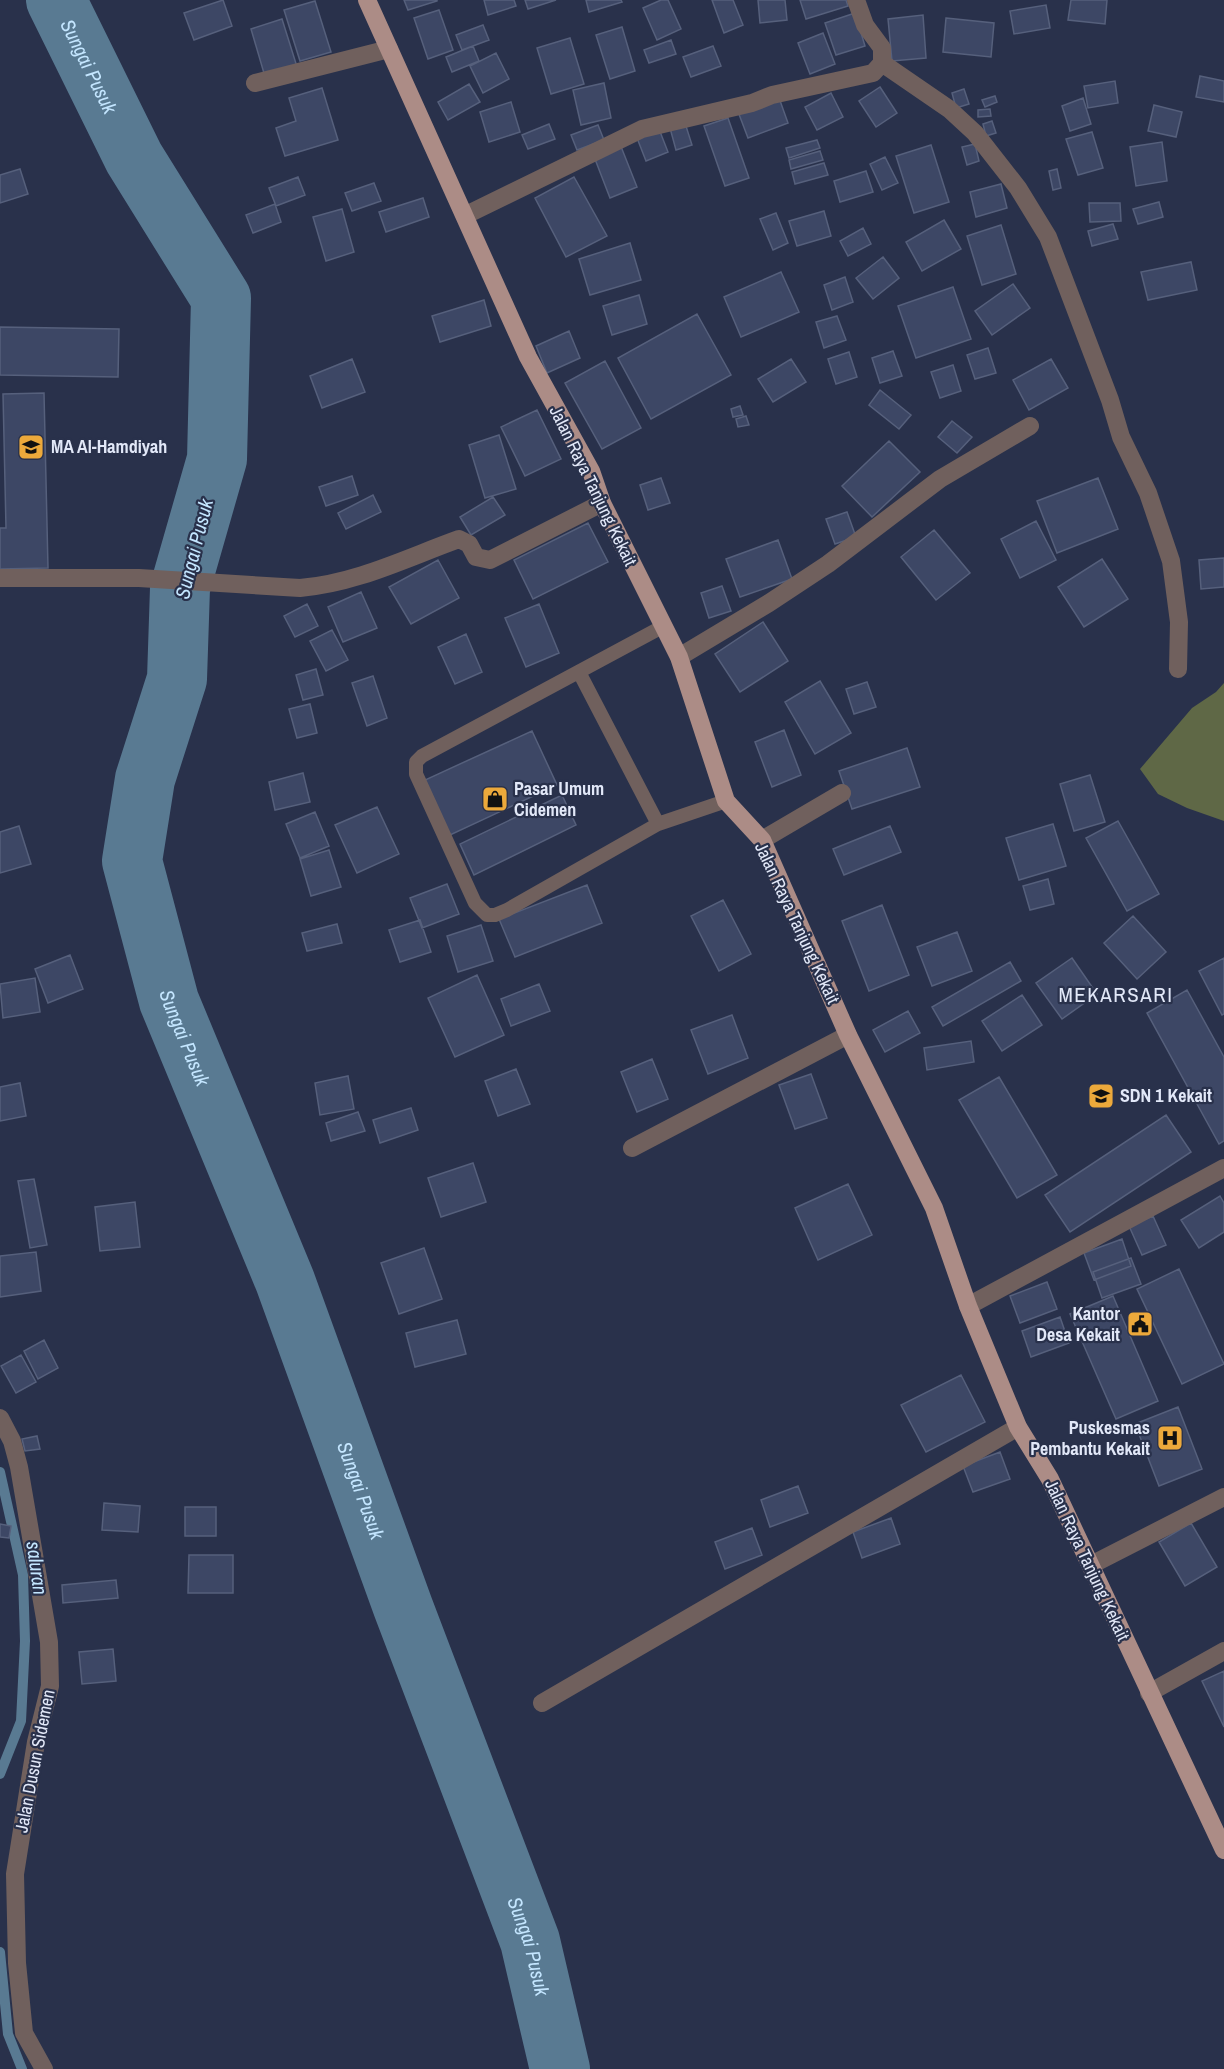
<svg xmlns="http://www.w3.org/2000/svg" width="1224" height="2069" viewBox="0 0 1224 2069" font-family="'Archivo Narrow',sans-serif">
<rect width="100%" height="100%" fill="#29314b"/>
<path fill="#5f6846" d="M1224,683V821L1187,808L1158,794L1140,769L1192,708L1216,692Z"/>
<g fill="none" stroke-linecap="round" stroke-linejoin="round">
<path stroke="#597a92" stroke-width="10" d="M0,1472L23,1575L25,1641L21,1721L0,1774
M0,1952L8,2034L22,2069"/>
<path stroke="#597a92" stroke-width="60" id="s1" d="M56,0L134,158L221,298L217,459L180,588L177,679L145,779L132,861L169,1001L285,1281L403,1607L530,1941L560,2069"/>
</g>
<path fill="#3d4765" stroke="#56607c" stroke-width="1.5" d="M223,0L232,26L194,40L184,13Z
M404,0H437V1L408,10Z
M484,0H514L516,6L488,15Z
M525,0H556L528,9Z
M586,0H621L622,2L589,12Z
M661,0H668L681,29L657,40L643,8Z
M712,0H733L743,25L724,33Z
M758,0H785L787,20L760,23Z
M800,0H846L848,6L806,19Z
M1071,0H1107L1105,24L1068,20Z
M315,1L331,52L300,61L284,10Z
M1046,5L1050,28L1014,34L1010,11Z
M439,10L453,50L428,59L414,18Z
M855,13L865,46L836,55L825,23Z
M923,15L926,58L892,61L888,19Z
M946,18L994,23L991,57L943,52Z
M282,19L298,70L266,80L251,29Z
M483,25L489,40L462,50L456,35Z
M622,27L635,71L610,79L596,35Z
M823,33L835,64L810,74L798,43Z
M570,38L584,84L551,94L537,48Z
M671,40L676,54L649,63L644,50Z
M473,46L479,61L452,72L446,57Z
M713,46L721,66L691,77L683,57Z
M496,53L509,79L483,93L470,66Z
M1200,76L1224,81V102L1196,97Z
M1115,81L1118,103L1088,108L1084,86Z
M604,83L611,118L581,125L573,90Z
M469,84L480,102L448,120L438,102Z
M880,87L897,113L876,127L859,101Z
M322,88L338,140L285,156L276,128L296,121L289,98Z
M964,89L969,104L956,108L952,93Z
M831,93L843,117L817,130L805,107Z
M778,95L788,123L748,138L737,109Z
M995,96L997,102L985,107L982,100Z
M1083,98L1091,124L1070,131L1062,106Z
M511,102L520,132L489,142L480,112Z
M1154,105L1182,112L1176,137L1148,131Z
M990,109L991,116L978,117V110Z
M728,118L749,178L725,186L704,126Z
M992,121L996,133L986,136L983,124Z
M685,123L692,145L676,150L670,128Z
M549,124L555,139L528,149L522,135Z
M598,125L604,140L577,150L571,135Z
M659,129L668,152L646,161L637,138Z
M1092,132L1103,168L1078,175L1066,139Z
M817,140L820,148L789,158L786,148Z
M1162,142L1167,181L1136,186L1130,147Z
M620,144L637,187L610,198L593,154Z
M975,144L979,161L967,165L962,147Z
M931,145L949,202L914,213L896,156Z
M820,151L823,160L791,169L789,160Z
M885,157L898,183L882,190L870,164Z
M824,163L828,175L795,184L792,172Z
M20,169L28,194L0,203V175Z
M1057,169L1061,188L1053,190L1049,171Z
M866,171L873,192L840,202L834,181Z
M298,177L305,195L276,206L269,188Z
M574,177L607,236L566,257L535,198Z
M374,183L381,201L352,211L345,193Z
M1001,184L1007,208L976,217L970,192Z
M423,198L429,217L386,232L379,212Z
M1159,202L1163,217L1138,224L1133,209Z
M1089,203H1120L1121,221L1090,222Z
M275,204L281,222L253,233L246,215Z
M342,209L354,252L326,261L313,217Z
M824,211L831,236L797,246L789,221Z
M776,213L788,243L773,250L760,219Z
M944,220L961,249L922,271L906,242Z
M1113,224L1118,239L1092,246L1088,231Z
M1001,225L1016,274L982,285L967,236Z
M863,228L871,244L848,256L840,241Z
M630,243L641,280L590,295L579,259Z
M883,257L899,278L873,299L856,278Z
M1191,262L1197,290L1148,300L1141,272Z
M781,272L799,312L741,337L724,297Z
M845,277L853,302L832,310L824,285Z
M1013,284L1030,308L992,335L975,311Z
M953,287L971,339L916,358L898,306Z
M639,295L647,324L612,335L603,306Z
M484,300L491,326L440,342L432,316Z
M697,314L731,375L651,419L618,358Z
M837,316L846,340L824,348L816,322Z
M0,327L119,329L118,377L0,375Z
M569,331L580,358L547,373L536,346Z
M988,348L996,373L975,379L967,355Z
M893,351L902,376L880,383L872,358Z
M849,352L857,377L836,384L828,359Z
M352,359L365,392L322,408L310,376Z
M791,359L806,382L773,402L758,379Z
M1051,359L1068,388L1029,410L1013,380Z
M605,361L641,428L602,449L565,383Z
M953,365L961,391L940,398L931,372Z
M880,390L911,415L899,429L869,405Z
M44,393L48,568L0,569V528H6L3,394Z
M740,406L743,415L733,417L731,409Z
M537,410L561,459L525,476L501,427Z
M746,416L749,425L738,427L736,419Z
M952,421L972,437L957,453L938,437Z
M499,435L516,489L485,498L469,445Z
M889,441L920,472L872,517L842,486Z
M352,476L358,495L326,506L319,487Z
M661,478L670,503L648,510L640,485Z
M1098,478L1118,529L1057,553L1037,501Z
M373,495L381,512L346,529L338,513Z
M493,497L505,515L471,535L460,517Z
M847,512L856,537L835,544L826,519Z
M1036,521L1056,560L1020,578L1001,539Z
M588,523L608,562L533,599L514,560Z
M934,530L970,573L936,600L901,557Z
M778,540L792,579L740,597L726,559Z
M1224,558V587L1201,589L1199,560Z
M1102,559L1128,599L1084,627L1058,587Z
M438,560L459,598L411,624L389,587Z
M722,586L731,611L709,618L701,593Z
M361,592L377,628L343,642L328,607Z
M307,604L318,626L295,637L284,616Z
M539,604L559,653L526,667L505,618Z
M763,622L788,661L740,692L715,654Z
M332,630L348,660L326,671L310,641Z
M466,634L482,672L455,684L438,647Z
M316,669L323,695L303,700L296,675Z
M373,676L387,718L367,726L352,683Z
M820,681L851,733L815,754L785,702Z
M867,682L876,707L854,714L846,689Z
M310,704L317,733L297,738L289,709Z
M784,730L801,775L772,787L755,742Z
M532,731L557,785L450,835L425,780Z
M907,748L920,787L852,809L839,771Z
M303,773L310,802L275,810L269,782Z
M1090,775L1105,822L1074,831L1060,784Z
M562,795L576,825L474,875L460,844Z
M377,807L399,854L357,873L335,825Z
M315,812L329,846L300,858L286,824Z
M1118,821L1159,894L1127,911L1086,838Z
M1053,824L1066,866L1019,880L1006,838Z
M19,826L31,864L0,873V832Z
M890,826L901,852L844,875L833,849Z
M329,850L341,887L311,896L300,859Z
M1048,879L1054,904L1030,910L1023,886Z
M447,884L459,914L422,928L410,898Z
M587,885L602,923L515,957L499,919Z
M723,900L751,954L719,971L691,916Z
M882,905L909,975L869,991L842,921Z
M1133,916L1166,952L1137,979L1104,943Z
M420,920L431,952L400,962L389,930Z
M337,924L342,943L307,951L302,933Z
M481,925L493,961L458,972L447,936Z
M957,932L972,971L932,986L917,947Z
M70,955L83,989L48,1003L35,969Z
M1072,958L1097,994L1062,1019L1036,983Z
M1224,958V1014L1222,1015L1199,971Z
M1010,962L1021,981L943,1026L932,1007Z
M477,975L504,1035L455,1057L428,998Z
M35,978L40,1012L3,1018L0,984Z
M539,984L550,1011L511,1026L501,999Z
M1187,990L1224,1057V1141L1219,1144L1147,1013Z
M1022,995L1042,1025L1002,1051L982,1021Z
M908,1011L920,1033L885,1052L873,1030Z
M732,1015L748,1058L708,1074L691,1030Z
M971,1041L974,1062L927,1070L924,1048Z
M652,1059L668,1099L637,1112L621,1072Z
M516,1069L530,1104L498,1116L485,1081Z
M811,1074L827,1118L795,1129L779,1085Z
M348,1076L354,1109L320,1115L315,1083Z
M999,1077L1057,1175L1017,1198L959,1100Z
M20,1083L26,1116L0,1121V1087Z
M411,1108L418,1130L380,1143L373,1120Z
M358,1112L365,1131L331,1141L326,1123Z
M1166,1115L1191,1152L1070,1232L1045,1195Z
M473,1163L486,1202L441,1217L428,1178Z
M34,1179L47,1245L30,1248L18,1181Z
M848,1184L872,1235L818,1260L795,1208Z
M1220,1196L1224,1203V1232L1199,1248L1181,1220Z
M135,1202L140,1247L100,1251L95,1207Z
M1153,1216L1166,1245L1142,1255L1129,1226Z
M1122,1239L1131,1266L1094,1280L1084,1253Z
M424,1248L442,1299L399,1314L381,1263Z
M36,1252L41,1291L0,1297V1256Z
M1131,1258L1141,1284L1102,1298L1093,1272Z
M1179,1269L1224,1364L1182,1384L1137,1289Z
M1047,1282L1057,1309L1020,1323L1010,1296Z
M1113,1296L1158,1401L1116,1419L1070,1314Z
M1060,1317L1069,1343L1031,1357L1022,1331Z
M457,1320L466,1354L415,1367L406,1333Z
M44,1340L58,1368L38,1379L24,1351Z
M21,1355L36,1382L16,1393L1,1366Z
M961,1375L985,1422L926,1452L901,1405Z
M1178,1407L1202,1469L1159,1486L1135,1424Z
M37,1436L40,1449L25,1451L22,1439Z
M1000,1452L1010,1479L973,1492L963,1466Z
M798,1486L808,1513L770,1527L761,1500Z
M104,1503L140,1506L138,1532L102,1530Z
M185,1507H216V1536H185Z
M891,1518L900,1544L862,1558L853,1532Z
M1191,1523L1217,1567L1185,1586L1159,1542Z
M0,1524L11,1526L9,1538L0,1537Z
M752,1528L762,1555L725,1569L715,1542Z
M189,1555H233V1593H188Z
M116,1580L118,1598L63,1603L62,1585Z
M113,1649L116,1681L82,1684L79,1652Z
M1224,1671V1727L1202,1681Z"/>
<g fill="none" stroke-linecap="round" stroke-linejoin="round">
<path stroke="#70605d" stroke-width="14" d="M662,627L422,756L416,762V774L475,903L487,915H495L507,910L658,824L726,801
M579,672L658,824"/>
<path stroke="#70605d" stroke-width="18" d="M882,63L949,109L975,133L1018,188L1048,237L1110,400L1121,437L1148,493L1171,561L1179,622L1178,669
M255,83L389,49
M466,215L642,129L752,103L772,95L873,73L882,63V48L865,25L856,0
M0,578H139L300,588C357,583 406,558 459,539L469,544L476,557L490,560L602,503
M679,657L769,603L828,564L940,479L1030,426
M762,840L842,793
M632,1148L848,1035
M968,1306L1224,1168
M0,1418L12,1441L19,1467L49,1642L50,1686L36,1742L15,1874L17,1963L24,2033L44,2069
M1091,1565L1224,1497
M1149,1693L1224,1651
M542,1703L1018,1427"/>
<path stroke="#ac8c86" stroke-width="18" d="M367,0L528,357L591,471L602,503L679,657L726,801L762,840L848,1035L934,1208L968,1306L1018,1427L1050,1479L1224,1850"/>
</g>
<defs>
<symbol id="school-square" viewBox="-11 -11 22 22"><rect x="-9" y="-9" width="18" height="18" rx="4" fill="#eca93b" stroke="#29314b"/><path d="M0-5L7-2L0 1L-7-2ZM-4 1L0 2.5L4 1V4Q0 6-4 4Z" fill="#111"/></symbol>
<symbol id="shop-square" viewBox="-11 -11 22 22"><rect x="-9" y="-9" width="18" height="18" rx="4" fill="#eca93b" stroke="#29314b"/><path d="M-5-2.5h2.3a2.7 3.5 0 0 1 5.4 0H5L5.5 6h-11ZM-1.5-2.5h3a1.5 2.3 0 0 0-3 0Z" fill="#111"/></symbol>
<symbol id="civic-square" viewBox="-11 -11 22 22"><rect x="-9" y="-9" width="18" height="18" rx="4" fill="#eca93b" stroke="#29314b"/><path d="M-.6-6.5H3V-4.5H.6V-3L4-1V1h2V6H-6V1h2V-1L-.6-3ZM-1.2 2.5V6h2.4V2.5Z" fill="#111"/></symbol>
<symbol id="hospital-square" viewBox="-11 -11 22 22"><rect x="-9" y="-9" width="18" height="18" rx="4" fill="#eca93b" stroke="#29314b"/><path d="M-5-5h3v3.5h4V-5h3V5h-3V1.5h-4V5h-3Z" fill="#111"/></symbol>
</defs>
<g fill-rule="evenodd">
<use href="#school-square" x="16" y="432" width="30" height="30"/>
<use href="#shop-square" x="480" y="784" width="30" height="30"/>
<use href="#school-square" x="1086" y="1081" width="30" height="30"/>
<use href="#civic-square" x="1125" y="1309" width="30" height="30"/>
<use href="#hospital-square" x="1155" y="1423" width="30" height="30"/>
</g>
<g text-anchor="middle" stroke-width="4.5" stroke-linejoin="round" paint-order="stroke">
<g font-size="18" font-weight="bold" fill="#e2e8f8" stroke="#29314b" text-anchor="start">
<text x="51" y="453">MA Al-Hamdiyah</text>
<text x="514" y="795">Pasar Umum<tspan x="514" dy="21">Cidemen</tspan></text>
<text x="1120" y="1102">SDN 1 Kekait</text>
<text x="1120" y="1320" text-anchor="end">Kantor<tspan x="1120" dy="21">Desa Kekait</tspan></text>
<text x="1150" y="1434" text-anchor="end">Puskesmas<tspan x="1150" dy="21">Pembantu Kekait</tspan></text>
</g>
<g font-size="18" fill="#e2e8f8" stroke="#29314b">
<text transform="translate(593 486) rotate(64)" y="6">Jalan Raya Tanjung Kekait</text>
<text transform="translate(797 923) rotate(65)" y="6">Jalan Raya Tanjung Kekait</text>
<text transform="translate(1087 1560) rotate(65)" y="6">Jalan Raya Tanjung Kekait</text>
<text transform="translate(35 1761) rotate(-79)" y="6">Jalan Dusun Sidemen</text>
</g>
<g font-size="20" font-style="italic" fill="#c4e6ff" stroke="#29314b">
<text dy="7" stroke="none"><textPath href="#s1" startOffset="74">Sungai Pusuk</textPath></text>
<text transform="translate(194 549) rotate(-76)" y="7">Sungai Pusuk</text>
<text dy="7" stroke="none"><textPath href="#s1" startOffset="1100">Sungai Pusuk</textPath></text>
<text dy="7" stroke="none"><textPath href="#s1" startOffset="1586">Sungai Pusuk</textPath></text>
<text transform="translate(37 1568) rotate(82)" y="7">saluran</text>
<text dy="7" stroke="none"><textPath href="#s1" startOffset="2072">Sungai Pusuk</textPath></text>
</g>
<g font-size="21" letter-spacing="1.5" fill="#e2e8f8" stroke="#29314b">
<text x="1116" y="1002">MEKARSARI</text>
</g>
</g>
</svg>
